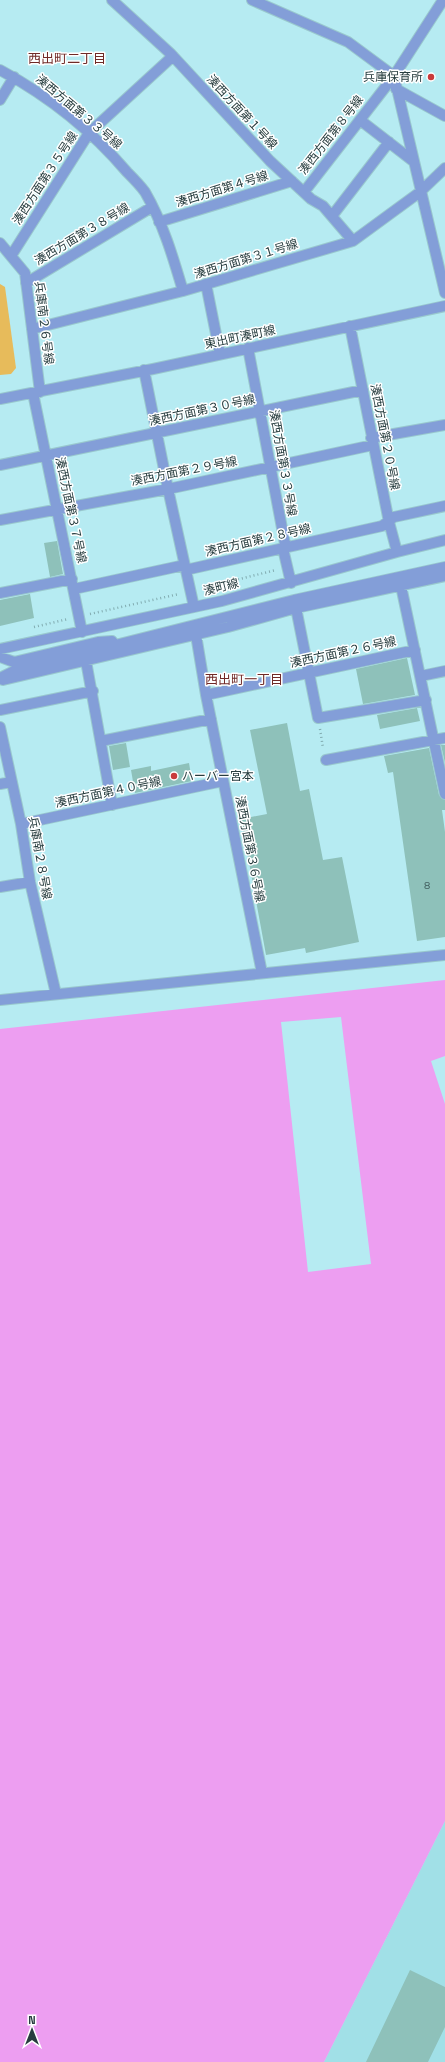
<svg xmlns="http://www.w3.org/2000/svg" width="445" height="2062" viewBox="0 0 445 2062" font-family="'Space Grotesk','Noto Sans JP',sans-serif">
<rect width="100%" height="100%" fill="#b6ebf2"/>
<path fill="#a1e0e7" d="M445,1821V2062H324Z"/>
<path fill="#e7bb5b" d="M0,284L5,287L16,368L11,374L0,375Z"/>
<path fill="#ed9ef1" fill-rule="evenodd" d="M445,980V1056L431,1061L445,1104V1821L324,2062H0V1029ZM341,1017L371,1264L308,1272L281,1022Z"/>
<path fill="#8ec1ba" d="M57,541L63,574L50,577L44,543Z
M30,594L34,618L0,626V600Z
M407,658L415,695L363,704L356,669Z
M417,708L420,721L380,729L377,715Z
M287,723L300,791L309,789L323,860L342,857L359,942L306,953L305,948L266,955L241,819L267,814L250,730Z
M126,743L130,767L113,770L109,746Z
M441,745H445V763Z
M429,748L439,795L445,800V810H442L445,832V937L417,941L393,772L388,773L384,756Z
M189,763L192,781L135,793L131,770L151,766V771Z
M410,1970L445,1987V2027L428,2062H366Z"/>
<g fill="none" stroke-linecap="round" stroke-linejoin="round">
<defs>
<path id="minor" d="M112,0L171,54L270,161L311,199L323,206L353,241
M252,0L348,42L394,76
M0,70C47,95 92,131 127,172C133,178 140,185 145,192C163,223 173,257 183,291
M394,76L445,293
M396,89L445,116
M0,100L14,77
M360,120L413,161
M304,192L394,76L443,0
M332,216L389,142
M159,222L292,181
M0,243L25,273L40,392
M11,256L89,133L173,56
M26,283L152,207
M206,284L220,354
M350,326L389,522L397,552
M32,329L183,291L353,241L420,192L445,168
M248,348L285,544L284,553L291,583
M144,370L168,489L194,607
M33,393L82,632
M0,399L153,369L445,306
M371,438L445,425
M0,465L363,390
M0,520L168,489L373,445
M401,586L445,794
M74,589L180,566L190,569L382,526L394,517L445,506
M0,593L72,579
M296,608L318,718L426,700
M196,635L206,695L262,973
M0,649L222,601L397,552L445,540
M0,657L14,662L98,642L112,641
M86,661L112,805
M421,676L445,671
M0,678L16,670L294,600L445,567
M3,680L228,627L296,608L445,576
M206,695L415,650
M0,710L93,691
M0,727L21,824L30,882L56,994
M101,741L211,719
M326,760L445,738
M0,784L11,782
M21,824L223,781
M0,887L30,882
M0,1000L445,955"/>
</defs>
<use href="#minor" stroke="#99c8ce" stroke-width="12"/>
<path stroke="#82acb1" stroke-width="2.5" stroke-dasharray="1 3" stroke-linecap="butt" d="M203,588L276,570
M90,614L179,594
M34,627L68,619
M320,729L323,748"/>
<use href="#minor" stroke="#839ed8" stroke-width="10"/>
</g>
<g fill="#c93a3b" stroke="#fff" stroke-width="1.5">
<circle cx="431" cy="77" r="4"/>
<circle cx="174" cy="776" r="4"/>
</g>
<g text-anchor="middle" stroke-width="3" stroke-linejoin="round" paint-order="stroke">
<g font-size="10" fill="#415e5e">
<text x="427" y="889">8</text>
</g>
<g font-size="12" fill="#273d3f" stroke="#fff" text-anchor="end">
<text x="423" y="81">兵庫保育所</text>
<text x="182" y="780" text-anchor="start">ハーバー宮本</text>
</g>
<g font-size="12" fill="#273d3f" stroke="#fff">
<text transform="translate(79 112) rotate(40)" y="4">湊西方面第３３号線</text>
<text transform="translate(242 112) rotate(47)" y="4">湊西方面第１号線</text>
<text transform="translate(331 135) rotate(-52)" y="4">湊西方面第８号線</text>
<text transform="translate(45 178) rotate(-57)" y="4">湊西方面第３５号線</text>
<text transform="translate(222 189) rotate(-17)" y="4">湊西方面第４号線</text>
<text transform="translate(82 234) rotate(-31)" y="4">湊西方面第３８号線</text>
<text transform="translate(246 259) rotate(-17)" y="4">湊西方面第３１号線</text>
<text transform="translate(44 323) rotate(83)" y="4">兵庫南２６号線</text>
<text transform="translate(240 337) rotate(-12)" y="4">東出町湊町線</text>
<text transform="translate(202 410) rotate(-12)" y="4">湊西方面第３０号線</text>
<text transform="translate(385 437) rotate(79)" y="4">湊西方面第２０号線</text>
<text transform="translate(283 463) rotate(80)" y="4">湊西方面第３３号線</text>
<text transform="translate(184 471) rotate(-11)" y="4">湊西方面第２９号線</text>
<text transform="translate(71 510) rotate(78)" y="4">湊西方面第３７号線</text>
<text transform="translate(258 540) rotate(-13)" y="4">湊西方面第２８号線</text>
<text transform="translate(221 587) rotate(-14)" y="4">湊町線</text>
<text transform="translate(343 652) rotate(-12)" y="4">湊西方面第２６号線</text>
<text transform="translate(108 792) rotate(-12)" y="4">湊西方面第４０号線</text>
<text transform="translate(250 849) rotate(79)" y="4">湊西方面第３６号線</text>
<text transform="translate(40 858) rotate(80)" y="4">兵庫南２８号線</text>
</g>
<g font-size="13" fill="#702a27" stroke="#fff">
<text x="67" y="63">西出町二丁目</text>
<text x="244" y="684">西出町一丁目</text>
</g>
</g>
<g transform="translate(32 2030)" stroke="#ffffff" stroke-width="3" paint-order="stroke">
<path d="M0-3L7 15L0 10L-7 15Z" fill="#273d3f"/>
<text y="-6" font-size="11" font-weight="bold" text-anchor="middle" fill="#273d3f">N</text>
</g>
</svg>
